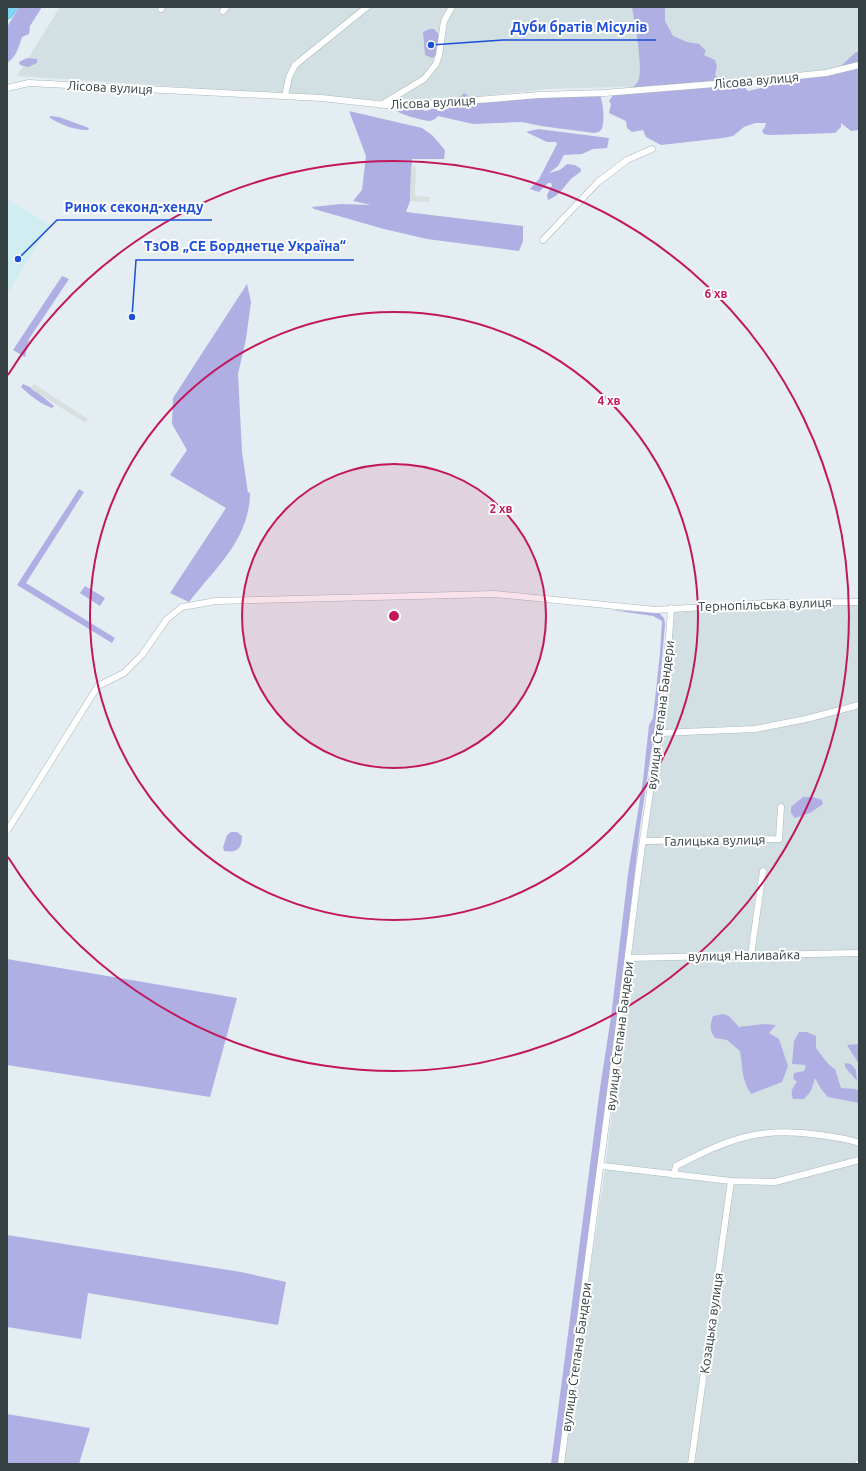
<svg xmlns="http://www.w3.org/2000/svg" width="866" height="1471" viewBox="0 0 866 1471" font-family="Ubuntu,sans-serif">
<rect width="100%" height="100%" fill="#e4edf1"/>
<path fill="#d2e0e4" d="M60,7H859V67L802,82L547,89L453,99L376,100L17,76Z
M859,604V1464H562L605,1169L645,846L660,740L674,611L745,606Z"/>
<path fill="#d0edf2" d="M7,199L50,225L7,294Z"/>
<path fill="#b0afe3" d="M19,7H42L30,26L29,34L22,37C19,46 16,58 7,63V27Z
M632,7H665V21L673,36L687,42L699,44L706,51L704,55L715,60L717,66L715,75L720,79L737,78L748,91L831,71L842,65L856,52H859V130L851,131L841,123V127L835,133L770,135L764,134L762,131L765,127L766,123H755L744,127L733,136L723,138L661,145L646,137L643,130L632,132L627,128L626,121L609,113L611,104L609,101L613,95C624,93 630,91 637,83C645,74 634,19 632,7Z
M430,29H434L440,36L437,54L432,58L425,55L423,32Z
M27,58L37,59V63L28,67L20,65L19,62Z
M533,92L600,95C603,102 606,127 600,131C599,132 595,133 594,133L541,126L522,122L473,124L438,116C435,119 434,120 430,121C424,121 398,114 396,110L418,108L426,111L435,108L438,111C452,110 455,103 464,93L471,98Z
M349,111L422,128L432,135L445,150L444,159H412L410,201L406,212L523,226V241L519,251L427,239L384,229L314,209L312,207L341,204L371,205L353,201L362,190L366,156Z
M50,116L59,117L89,128L88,130C73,130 62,125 50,118Z
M538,129L609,138L607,148L593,149L582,154L564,155L558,166L549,173L560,170L567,164L575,165L581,169V171C578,175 573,176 570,180C563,188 559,196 548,200L547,195L552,185L551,183H548L539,192L530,189L539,179L557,144L556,142H547L526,132Z
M62,276L69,279L29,339L25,357L13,350Z
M247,284L251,302L246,339L238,374L242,452L248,493L250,492C250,539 216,567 189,602L170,593L226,508L170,475L187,450L172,424L173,398Z
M23,384L32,388L54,406L52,408C41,404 29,395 21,387Z
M79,489L84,492L26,583L115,638L112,643L17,585Z
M85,586L105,598L100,606L80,593Z
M611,610L659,613L664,618L665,624L658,706L640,826L622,984L599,1153L594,1208L558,1464H551L600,1088L611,1017L628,874L643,780L649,725L653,718L660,653L662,621L653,616Z
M803,797H813L822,800L823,804L810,813L795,818L791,813V807Z
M231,832H237L242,836C242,849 237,853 224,851L223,847L227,835Z
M7,959L237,998L210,1097L7,1065Z
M723,1014L729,1016L739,1027L763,1024L776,1025L769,1033L779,1039L788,1066L782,1082L751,1094C741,1078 743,1068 740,1051L727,1040L715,1038C709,1030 710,1025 713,1016Z
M799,1032H807L816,1036V1048C821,1054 828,1066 835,1069L841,1088L856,1089L859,1092V1103L828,1097L821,1089L815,1078L811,1091L804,1099H793C790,1092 792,1088 797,1082L793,1078L794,1073L804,1071L806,1065L792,1064L794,1041Z
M859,1044V1064L847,1045Z
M845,1063L851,1064L856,1070L857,1081L845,1067Z
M7,1235L241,1272L286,1282L278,1325L88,1293L81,1339L7,1327Z
M7,1414L90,1428L79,1464H7Z"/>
<path fill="#d9dedf" d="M411,166H416L415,196L430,197L429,202L410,201Z
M34,384L88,419L86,423L31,389Z"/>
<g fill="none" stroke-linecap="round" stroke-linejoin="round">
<defs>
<path id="minor" d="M161,9L162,7
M223,11L226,7
M7,88L29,83L321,98L386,105H417L539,95L604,93L739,82L826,73L859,65
M285,96L289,77L295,65L367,7
M381,105L424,79L436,64L439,55L444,21L452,7
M543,240L598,182L627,160L652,149
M660,733L755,729L806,719L859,705
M7,831L98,686L124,673L142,655L167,619L182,607L216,601L495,594L656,610L767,603L859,602
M643,841L779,839L781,807
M751,955L763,871
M628,958L859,953
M603,1166L731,1181L775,1182L859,1160
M674,1175L676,1166C729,1139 759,1126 820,1135C833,1137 847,1138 859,1143
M561,1464C588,1271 613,1077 637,883C649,792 666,701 671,608
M691,1464L731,1181
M859,1464V1463"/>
<path id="trunk" d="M7,14L12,7"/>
</defs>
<use href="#minor" stroke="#aab9be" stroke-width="7"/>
<use href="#trunk" stroke="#3cb2d3" stroke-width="11"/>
<use href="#minor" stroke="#fff" stroke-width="6"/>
<use href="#trunk" stroke="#80d6f6" stroke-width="10"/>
</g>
<circle cx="394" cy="616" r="152" fill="#c2185b" fill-opacity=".12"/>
<g fill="none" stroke="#c2185b" stroke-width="2">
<circle cx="394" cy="616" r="152"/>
<circle cx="394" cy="616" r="304"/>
<path d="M8 375A455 455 0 1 1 8 857"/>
</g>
<g text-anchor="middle" stroke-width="4" stroke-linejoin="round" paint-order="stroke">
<g font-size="13" fill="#344042" stroke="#fff">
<text transform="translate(756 80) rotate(-5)" y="5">Лісова вулиця</text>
<text transform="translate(110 87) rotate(3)" y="5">Лісова вулиця</text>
<text transform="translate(433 102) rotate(-3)" y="5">Лісова вулиця</text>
<text transform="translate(765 604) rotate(-2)" y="5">Тернопільська вулиця</text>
<text transform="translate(660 715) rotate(-83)" y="5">вулиця Степана Бандери</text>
<text transform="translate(715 840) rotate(-1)" y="5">Галицька вулиця</text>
<text transform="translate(744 955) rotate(-1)" y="5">вулиця Наливайка</text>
<text transform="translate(619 1036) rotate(-83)" y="5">вулиця Степана Бандери</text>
<text transform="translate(711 1323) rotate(-82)" y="5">Козацька вулиця</text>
<text transform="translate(576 1357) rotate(-82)" y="5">вулиця Степана Бандери</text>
</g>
</g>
<circle cx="394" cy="616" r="6" fill="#c2185b" stroke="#fff" stroke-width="2"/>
<g font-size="12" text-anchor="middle" font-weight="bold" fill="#c2185b" stroke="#fff" stroke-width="4" stroke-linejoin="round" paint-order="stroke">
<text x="716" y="298">6 хв</text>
<text x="609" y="405">4 хв</text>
<text x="501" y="513">2 хв</text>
</g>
<path fill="none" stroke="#1d4ed8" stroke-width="1.5" d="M431 45L503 40H656M18 259L57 220H212M132 317L136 260H354"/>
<g fill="#1d4ed8" stroke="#fff" stroke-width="1.5">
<circle cx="431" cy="45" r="4"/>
<circle cx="18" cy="259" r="4"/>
<circle cx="132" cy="317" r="4"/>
</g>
<g font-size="14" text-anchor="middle" font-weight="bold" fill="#1d4ed8" stroke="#fff" stroke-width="4" stroke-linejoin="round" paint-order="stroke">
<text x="579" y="32">Дуби братів Місулів</text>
<text x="134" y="212">Ринок секонд-хенду</text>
<text x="245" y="251">ТзОВ „СЕ Борднетце Україна“</text>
</g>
<rect width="866" height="1471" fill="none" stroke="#344042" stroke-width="16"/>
</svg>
